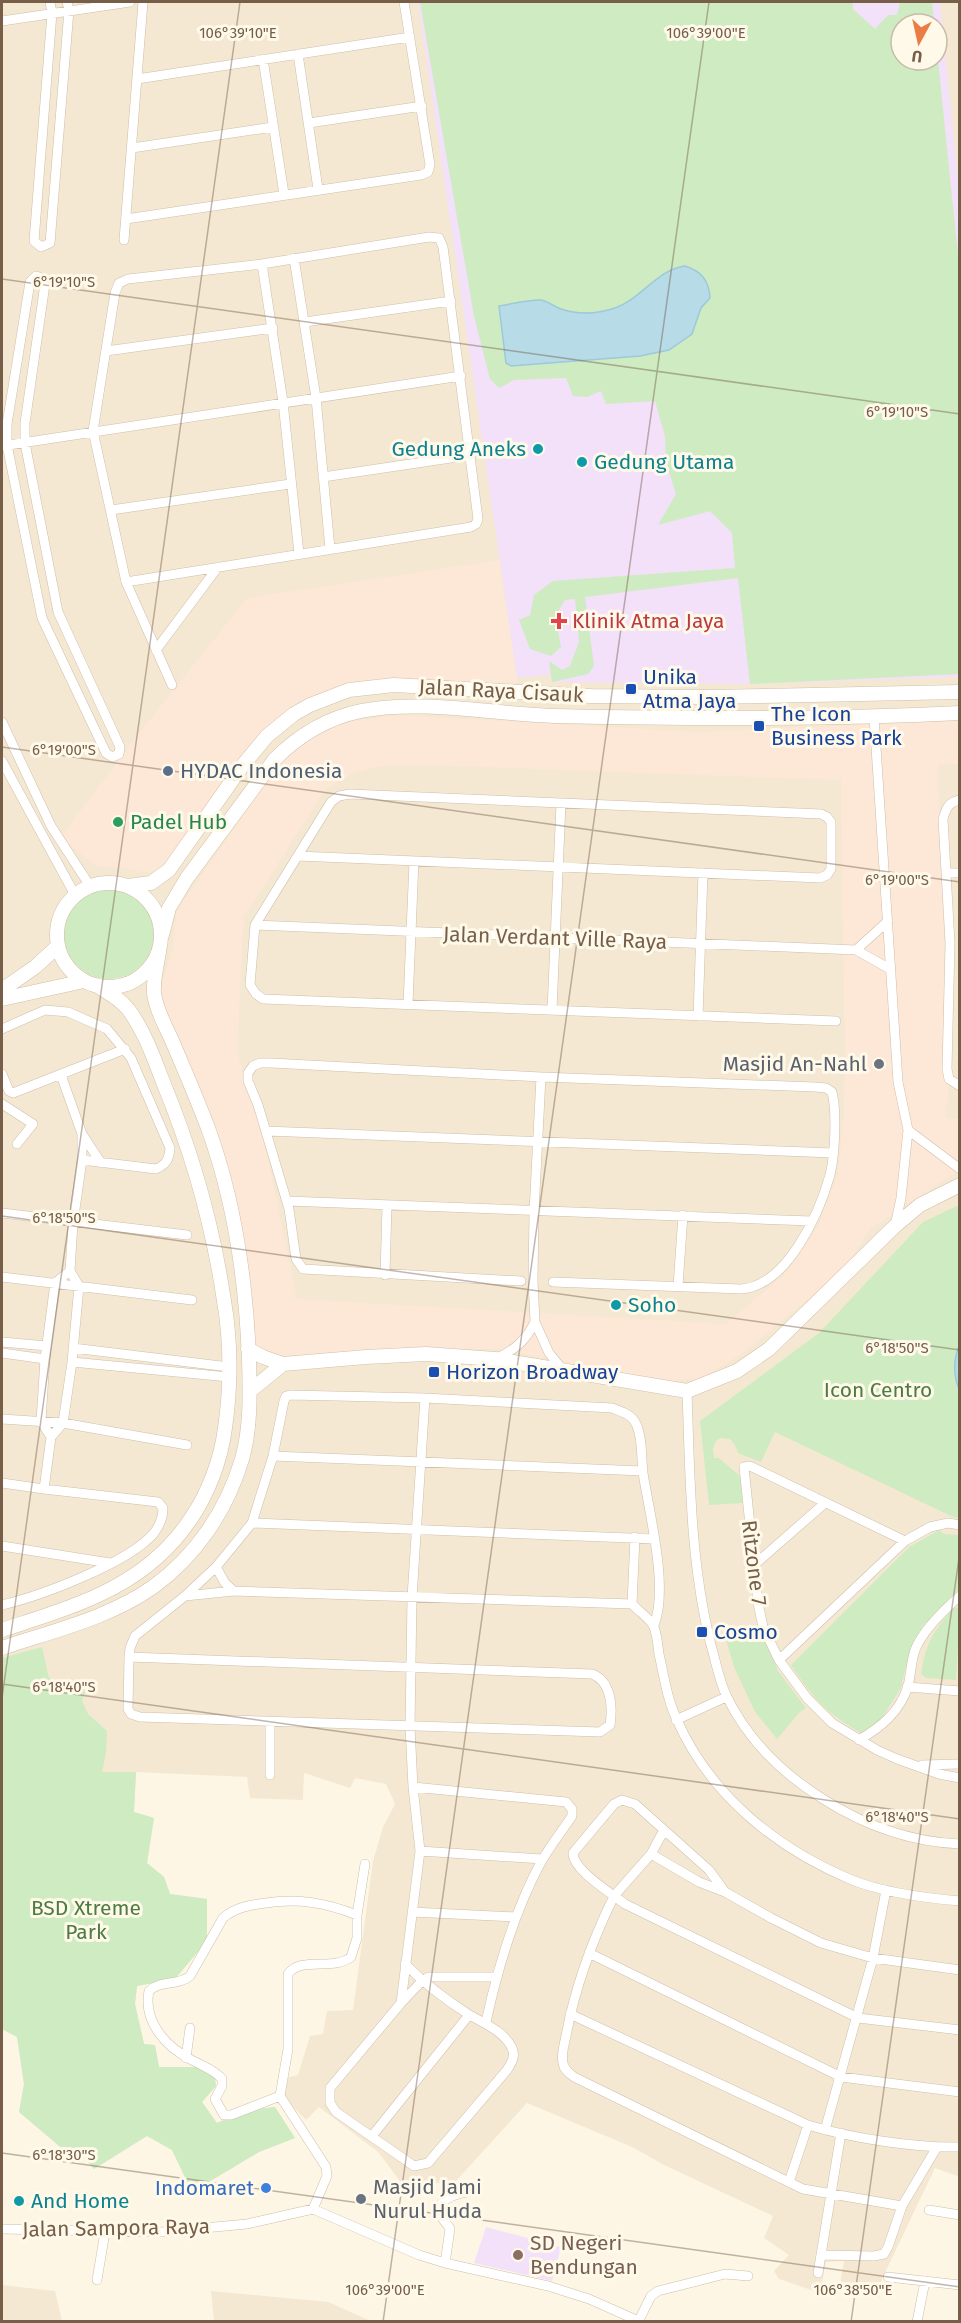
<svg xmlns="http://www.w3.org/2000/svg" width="961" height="2323" viewBox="0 0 961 2323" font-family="'Fira Sans',sans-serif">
<rect width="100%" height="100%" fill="#fdf6e4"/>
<path fill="#f5e8d2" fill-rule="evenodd" d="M2,2H959L960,2177L935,2168L882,2279L879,2298L840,2284L844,2261L826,2262L820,2293L779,2279L774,2271L789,2255L764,2238L773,2216L664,2165L632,2147L527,2103L455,2182L403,2185L378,2152L319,2107L306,2120L283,2097L286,2078L298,2075L310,2036L323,2034L327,2011L353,2010L373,1861L383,1827L395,1804L386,1784L355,1778L350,1788L304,1773L303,1800L250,1798L247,1777L136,1772L134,1812L154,1818L147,1863L164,1877L170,1894L207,1899L175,1979L137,1986L135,2004L144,2044L155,2045L159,2067H196L216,2086L202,2102L217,2123L246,2110L275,2107L295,2138L259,2152L192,2192L172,2150L147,2136L94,2169L80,2152L71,2156L19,2112L24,2084L17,2037L2,2029ZM901,24H937V60H901Z
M2,2285L55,2291L62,2321H2Z
M211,2291L328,2302L371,2321H214Z"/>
<path fill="#fde7d7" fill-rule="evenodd" d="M499,560L518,683L392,680L350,683L333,688L307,701L275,724L166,863L153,871L143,872L122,868L96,866L67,843L62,835L148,722L247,598Z
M396,715L695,732L959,721V764L938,765L949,1080L946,1119H959V1173L953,1174L870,1229L844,1269L743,1353L702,1378L663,1382L499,1349H392L256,1360L240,1247L216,1146L158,998L173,948L176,912L278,765L309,737L348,722ZM426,765L841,780L845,1059L844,1115L838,1174L818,1226L786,1273L726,1324L297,1299L262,1132L237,1053L244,916L326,789L351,774L380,766Z"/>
<path fill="#f3e0f9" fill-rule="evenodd" d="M418,2H940L960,201L959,677L750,684L552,682L550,675L517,678ZM901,24H937V60H901Z
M486,2227L561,2247L552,2281L474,2263Z"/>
<path fill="#ceebc2" d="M420,2H853V9L875,29L888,15H897L900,2H932L934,24H901V60H937V51L959,265V674L750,684L738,578L585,597L594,666L588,674L552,682L549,661L562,670L570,666L579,642L575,599L565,600L555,616L561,647L551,656L530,649L519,620L530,615L534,595L553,581L735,568L732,533L710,511L658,525L676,494L666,462L665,436L655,401L606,404L601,391L587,397L573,396L566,378L514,380L499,388L490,379L474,316Z
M64 934a45 45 0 1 1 90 0a45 45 0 1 1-90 0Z
M959,1205V1518L953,1517L775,1432L761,1462L738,1453L735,1445L730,1439L720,1438L716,1441L713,1449L714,1458H719L740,1476L743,1503L709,1505L700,1421L819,1333L923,1222Z
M939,1530L944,1534L959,1535V1589L923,1626L908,1658L901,1688L880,1721L861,1733C826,1713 813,1698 791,1665L909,1547Z
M954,1608H959V1646H958L956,1680L926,1678L921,1674C925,1645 934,1629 954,1608Z
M764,1631L778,1671L806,1708L800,1712L777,1739L755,1712L734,1667L725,1636Z
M42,1647L49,1678L86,1688L82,1701L88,1714L107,1731L106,1753L102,1772H136L134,1812L154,1818L147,1863L164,1877L170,1894L207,1899V1941L175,1979L137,1986L135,2004L144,2044L155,2045L159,2067H196L215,2076L216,2086L202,2102L217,2123L246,2110L275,2107L295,2138L259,2152L192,2192L172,2150L147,2136L94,2169L80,2152L71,2156L19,2112L24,2084L17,2037L2,2029V1658Z"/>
<path fill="#b7dbe7" stroke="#9dc9d9" stroke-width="1.5" d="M685,266C701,271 709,280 710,298L701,308L692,334L669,350L640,356L511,366L506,363L499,306C512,304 527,300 540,300C547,300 554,307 561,309C579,315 597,314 615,308C641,299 658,269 685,266Z
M959,1346V1389C953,1374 953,1361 959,1346Z"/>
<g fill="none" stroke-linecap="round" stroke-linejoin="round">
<defs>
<path id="street" d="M50,2L52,13L34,241L41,247L50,243L69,10L67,2
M2,21L130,2
M298,54L318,189
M263,59L284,194
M137,79L410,37
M309,123L422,106
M132,148L273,127
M126,219L421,175L428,172L430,165L404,2
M124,240L143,2
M294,258L316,398L330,549
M262,264L283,402L299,554
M36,276L41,278L45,284L25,423V443L58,612L120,747L119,754L112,757L106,753L42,618L7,445V424L30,282Z
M305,322L451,301
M106,351L273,328
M2,446L461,376
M323,477L471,455
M111,510L290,484
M126,582L471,527L476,524L478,519L443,247L439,238L429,237L262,264L128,279L119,283L115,293L93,431L126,582L172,685
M156,650L218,567
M874,717L898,1082L908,1130L901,1198L895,1226
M2,722L51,826L90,886
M2,761L75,895
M960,800C948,802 946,809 943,819L950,943L947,1069L949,1079L960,1086
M298,856L820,878L827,875L831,869V822L827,817L821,814L350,794L339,796L331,802L255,925L250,985L256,994L263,999L836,1021
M946,873H960
M255,925L856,950L890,969
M856,950L888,921
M408,1004L414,861
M552,1010L561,803
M698,1016L703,873
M2,1029L45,1010L68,1012L107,1029L131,1058L170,1148C169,1159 167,1164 156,1169L82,1160
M2,1074L9,1091L13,1093L125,1049
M61,1075L82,1134L101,1163
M541,1077L534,1212L533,1281L535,1322L549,1353L563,1370
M2,1104L33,1124L17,1144
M908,1130L960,1169
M266,1131L833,1153
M287,1201L811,1221
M2,1213L187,1235
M385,1275L387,1206
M2,1277L192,1300
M521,1281L303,1269L296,1259L289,1209L258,1105L248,1081V1073L253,1066L260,1063H271L541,1077L815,1087L826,1088L832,1092C837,1112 835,1154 830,1175C819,1214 787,1286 741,1289L553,1282
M678,1286L683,1215
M2,1342L47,1346
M73,1348L229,1367
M2,1353L45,1359
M497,1358C515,1350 526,1340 535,1322
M72,1362L229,1377
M687,1391C690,1476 690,1562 711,1645C716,1662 719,1681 727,1697C748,1740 783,1774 823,1799C864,1825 910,1842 960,1844
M2,1419L63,1423L187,1445
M51,1437L41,1421L45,1359L55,1283L70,1271
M273,1456L643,1471
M2,1483L44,1489L51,1437L63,1423L72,1362L79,1286L70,1271L73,1223L82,1160V1134
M252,1523L655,1539
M905,1541L750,1466L744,1467L758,1603L763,1627L779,1660L807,1698L832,1723L877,1750L897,1759L939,1774L960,1778
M2,1546L110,1563
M753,1566L825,1503
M216,1567L225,1583L234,1591
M185,1596L234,1591L632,1604C638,1611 651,1619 654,1627C657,1635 658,1646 659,1654C664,1676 667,1699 677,1720C710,1795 777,1849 852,1880C884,1893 925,1898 960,1901
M632,1604L635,1537
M2,1605C40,1596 129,1563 154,1533C160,1525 163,1517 163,1508L158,1502L44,1489
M129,1657L592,1674C611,1681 613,1706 610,1725L600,1732L140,1717L131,1714L128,1709L129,1657L130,1648L135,1636L185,1596L216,1567L252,1523L273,1456L284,1401L286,1396L290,1395L425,1398L612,1408C623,1412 633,1415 637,1426C643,1440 641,1458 643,1473C649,1512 669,1588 654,1625
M779,1660L905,1541L930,1527L948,1523L960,1525
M907,1687L960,1691
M676,1720L726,1697
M270,1723V1775
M859,1740C881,1727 900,1712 908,1686C911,1674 911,1661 915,1650C923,1630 944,1610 960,1596
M922,1765L960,1764
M413,1787L566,1802L572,1809V1816C562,1831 550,1846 541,1862C514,1912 498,1967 486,2022
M664,1830L651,1854L614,1896L625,1904L858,2018L960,2030
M420,1851L542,1859
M651,1854L699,1882L725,1892L771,1918L821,1943L873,1958L960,1970
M725,1892L709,1870L635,1804L622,1800L614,1804L573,1853C573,1868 602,1887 614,1896C592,1941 575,1987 566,2036C564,2045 561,2055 563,2063C564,2070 569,2073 574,2077L803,2189L902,2206
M412,1912L516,1917
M589,1953L841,2077L960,2092
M405,1964C424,1983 446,2000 468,2014C483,2023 504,2031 512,2048C516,2057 511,2063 507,2070L428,2163L414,2166L336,2112L330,2103V2088L401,2003L420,1851L413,1787L410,1727L412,1597L425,1398
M401,2003L422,1981L429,1977H496
M570,2014L808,2125C850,2138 915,2148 960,2147
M186,2058L190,2028
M280,2096L231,2115H224L215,2099L222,2086V2079C215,2070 200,2065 190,2059C165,2046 143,2021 149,1991C160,1980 178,1986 190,1976L223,1918C236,1907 250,1905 266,1903C299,1898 326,1903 357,1915
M825,2130L873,1958L886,1890
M372,2136L469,2015
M789,2182L808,2125
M313,2209L327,2176L326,2167L280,2096L288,2049V1974C301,1956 334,1971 351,1957L357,1938V1915L365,1864
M929,2210L960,2215
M2,2229L161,2232L247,2224L313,2209L419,2255L445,2263L548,2286L589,2299L641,2322
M821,2255L874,2256L884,2254L888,2247L902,2206L937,2147
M445,2263L450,2229C448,2224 441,2219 440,2214C437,2196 460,2194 472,2191
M818,2273L841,2133
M888,2277L960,2285
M97,2280L105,2232
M639,2320L651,2296L658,2291L725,2274L748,2276
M917,2322L925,2281"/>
<path id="secondary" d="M57 935a52 52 0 1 1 104 0a52 52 0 1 1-104 0Z
M128,886L151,883L169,870L243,765L267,736L294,714L310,705L349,690L394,685L591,696L709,697L960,692
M162,935L169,908L187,878L275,759C299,735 327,718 361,711C420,699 494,714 555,716C690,719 825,720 960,713
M2,990L35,967L58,946
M2,999L84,981
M248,1349L263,1357L283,1364L366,1357L426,1354L495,1359L687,1391L737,1371L769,1349L895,1226L920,1205L960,1185
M250,1391L283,1364
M2,1630C74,1606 144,1588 190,1520C208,1494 221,1460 225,1428C231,1386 231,1342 224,1301C213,1226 192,1152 163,1082C154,1058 144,1030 128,1009C120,999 109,993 99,987
M2,1648C52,1631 109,1618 153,1587C196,1556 227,1510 242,1459C251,1428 250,1392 249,1359C246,1281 235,1202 208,1128C197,1099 185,1071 173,1043C166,1027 156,1010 154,993C153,979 157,965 159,952"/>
</defs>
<use href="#street" stroke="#cebeaa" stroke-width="10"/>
<use href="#secondary" stroke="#d2bfa7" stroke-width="15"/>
<use href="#street" stroke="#fff" stroke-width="9"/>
<use href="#secondary" stroke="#fff" stroke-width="14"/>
</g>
<path fill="none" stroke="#765e49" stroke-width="1.5" stroke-opacity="0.45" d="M2,279L960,414M2,747L960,882M2,1216L960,1350M2,1684L960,1819M2,1698L240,2M2,2153L960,2287M383,2322L709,2M851,2322L960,1551"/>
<g fill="#0f9aa8" stroke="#fff9ea" stroke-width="2">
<circle cx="538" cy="449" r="6"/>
<circle cx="582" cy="462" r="6"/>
<circle cx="616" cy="1305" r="6"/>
<circle cx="19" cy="2201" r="6"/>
</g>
<path fill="#e0444e" stroke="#fff9ea" stroke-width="2" d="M556 612h6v6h6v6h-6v6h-6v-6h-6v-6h6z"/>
<g fill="#1a4fb4" stroke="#fff9ea" stroke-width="2">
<rect x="625" y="683" width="12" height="12" rx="3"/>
<rect x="753" y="720" width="12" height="12" rx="3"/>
<rect x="428" y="1366" width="12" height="12" rx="3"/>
<rect x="696" y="1626" width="12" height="12" rx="3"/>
</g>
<circle fill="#5c6f8a" stroke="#fff9ea" stroke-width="2" cx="168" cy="771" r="6"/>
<circle fill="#2e9e5b" stroke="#fff9ea" stroke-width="2" cx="118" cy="822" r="6"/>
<g fill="#6b7280" stroke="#fff9ea" stroke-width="2">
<circle cx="879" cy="1064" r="6"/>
<circle cx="361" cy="2199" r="6"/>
</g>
<circle fill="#3f7fe0" stroke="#fff9ea" stroke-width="2" cx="266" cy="2188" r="6"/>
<circle fill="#8d6e63" stroke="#fff9ea" stroke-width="2" cx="518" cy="2255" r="6"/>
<g text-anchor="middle" stroke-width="6" stroke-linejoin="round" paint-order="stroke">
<g font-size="21" fill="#0d838f" stroke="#fff9ea" text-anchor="start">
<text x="526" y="456" text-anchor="end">Gedung Aneks</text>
<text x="594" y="469">Gedung Utama</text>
<text x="628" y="1312">Soho</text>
<text x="31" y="2208">And Home</text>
</g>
<g font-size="21" fill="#be3a42" stroke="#fff9ea" text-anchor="start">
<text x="572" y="628">Klinik Atma Jaya</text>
</g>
<g font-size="21" fill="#164399" stroke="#fff9ea" text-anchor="start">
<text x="643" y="684">Unika<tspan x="643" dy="24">Atma Jaya</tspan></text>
<text x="771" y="721">The Icon<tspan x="771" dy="24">Business Park</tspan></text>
<text x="446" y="1379">Horizon Broadway</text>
<text x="714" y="1639">Cosmo</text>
</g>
<g font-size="21" fill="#765e49" stroke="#fff9ea">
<text transform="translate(501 691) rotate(3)" y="7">Jalan Raya Cisauk</text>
<text transform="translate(555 938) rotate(2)" y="7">Jalan Verdant Ville Raya</text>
<text transform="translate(754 1563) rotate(83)" y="7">Ritzone 7</text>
<text transform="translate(116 2228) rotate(-1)" y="7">Jalan Sampora Raya</text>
</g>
<g font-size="21" fill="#4e5e75" stroke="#fff9ea" text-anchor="start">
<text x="180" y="778">HYDAC Indonesia</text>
</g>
<g font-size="21" fill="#27864d" stroke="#fff9ea" text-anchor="start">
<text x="130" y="829">Padel Hub</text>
</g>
<g font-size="21" fill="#5b616d" stroke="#fff9ea" text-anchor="end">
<text x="867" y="1071">Masjid An-Nahl</text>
<text x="373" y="2194" text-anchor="start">Masjid Jami<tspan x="373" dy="24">Nurul Huda</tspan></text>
</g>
<g font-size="21" fill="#4c7c40" stroke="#fff9ea">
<text x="878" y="1397">Icon Centro</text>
<text x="86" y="1915">BSD Xtreme<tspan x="86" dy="24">Park</tspan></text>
</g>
<g font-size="21" fill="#366cbe" stroke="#fff9ea" text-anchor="end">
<text x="254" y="2195">Indomaret</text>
</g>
<g font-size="21" fill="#785e54" stroke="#fff9ea" text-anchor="start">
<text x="530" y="2250">SD Negeri<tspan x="530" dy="24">Bendungan</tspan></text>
</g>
</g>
<g font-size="15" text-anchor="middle" fill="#765e49" stroke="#fff9ea" stroke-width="6" stroke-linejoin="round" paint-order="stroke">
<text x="238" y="38">106°39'10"E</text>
<text x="706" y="38">106°39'00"E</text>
<text x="64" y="287">6°19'10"S</text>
<text x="897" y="417">6°19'10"S</text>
<text x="64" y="755">6°19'00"S</text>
<text x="897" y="885">6°19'00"S</text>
<text x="64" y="1223">6°18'50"S</text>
<text x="897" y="1353">6°18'50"S</text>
<text x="64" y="1692">6°18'40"S</text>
<text x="897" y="1822">6°18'40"S</text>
<text x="64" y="2160">6°18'30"S</text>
<text x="385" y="2295">106°39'00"E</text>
<text x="853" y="2295">106°38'50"E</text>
</g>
<rect width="961" height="2323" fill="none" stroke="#765e49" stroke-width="6"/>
<g transform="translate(919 42) rotate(188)"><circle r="28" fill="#fff9ea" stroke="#c8bbaa" stroke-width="1.5"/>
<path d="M0-4.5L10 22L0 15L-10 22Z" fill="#ea7c45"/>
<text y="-9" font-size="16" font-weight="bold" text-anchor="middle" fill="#765e49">U</text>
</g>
</svg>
